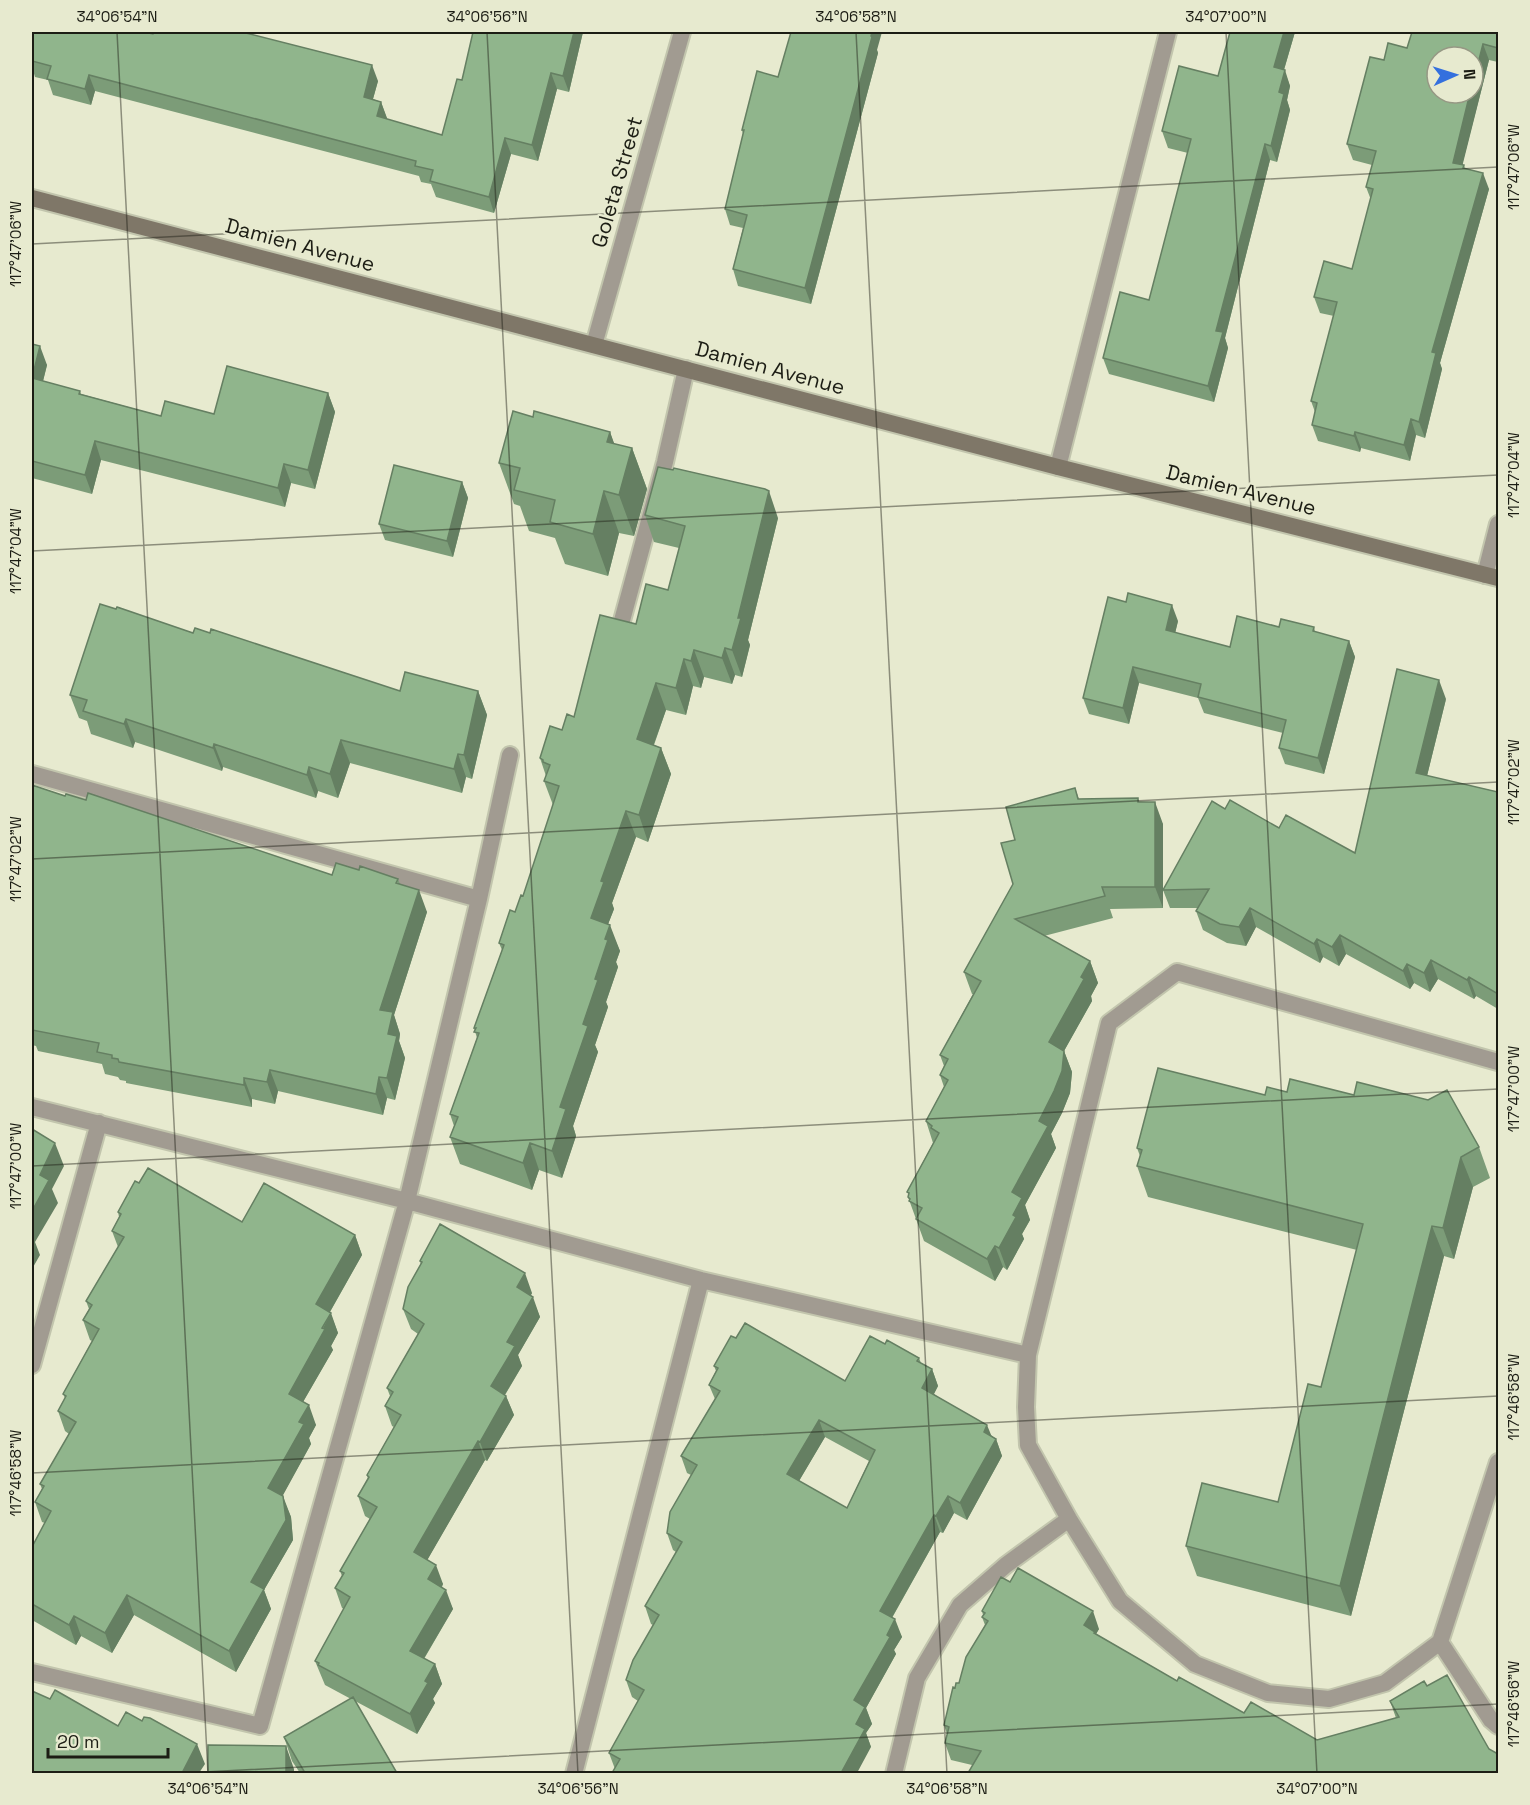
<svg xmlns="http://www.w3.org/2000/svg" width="1530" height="1805" viewBox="0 0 1530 1805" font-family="'Space Grotesk',sans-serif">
<rect width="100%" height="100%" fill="#e7eacf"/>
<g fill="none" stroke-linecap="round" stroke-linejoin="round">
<defs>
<path id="service" d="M1058,467L1168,32
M620,628L665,462L686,369
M32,774L479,899
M1498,1062L1177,972L1109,1023L1028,1355L1026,1407L1028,1445L1069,1519L1120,1601L1195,1664L1268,1693L1329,1699L1385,1683L1440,1642L1498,1462
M32,1107L407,1201L701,1280L1028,1355
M32,1365L99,1123
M1440,1642L1491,1720L1498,1726
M32,1672L260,1726L407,1201L479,899L510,755
M574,1774L701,1280
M894,1774L917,1678L960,1605L1006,1565L1069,1519"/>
<path id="minor" d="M594,345L682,32
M1485,575L1498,524"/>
<path id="secondary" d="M32,198L1058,467L1498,578"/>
</defs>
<use href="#service" stroke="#c2c5ad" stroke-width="20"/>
<use href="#minor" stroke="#c2c5ad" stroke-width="20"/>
<use href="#secondary" stroke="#c2c5ad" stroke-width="20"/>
<use href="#service" stroke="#a19b91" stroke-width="16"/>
<use href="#minor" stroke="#a19b91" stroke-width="16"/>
<use href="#secondary" stroke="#7f7768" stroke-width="16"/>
</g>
<path fill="#7c9c78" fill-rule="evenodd" d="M32,32L153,34L154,32H244L378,81L373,99L381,102L387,119L442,135L462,80L583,32L569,92L557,89L538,161L511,154L494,213L436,197L431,184L421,182L419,176L95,91L91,105L53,95L48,80L35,77L32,67Z
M1230,32H1295L1284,70L1290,86L1287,100L1290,110L1277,162L1270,160L1225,338L1228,348L1214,402L1109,374L1103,358L1149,300L1188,153L1168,148L1162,131L1218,76Z
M1498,32V62L1489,60L1462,165H1464L1465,169L1489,189L1440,363L1442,369L1425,438L1416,435L1410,461L1361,448L1360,452L1318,441L1312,425L1315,412L1311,401L1334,316L1320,313L1314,297L1352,269L1371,200L1366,187L1372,165L1353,160L1347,144L1384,60L1407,48Z
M877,50L878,53L811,304L738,286L733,269L743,228L730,225L725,209L743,134L742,130L778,77Z
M32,344L47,365L43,381L80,391L81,394L161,416L214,414L328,393L335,412L315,489L291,483L285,507L101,460L92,494L32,478Z
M533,417L610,432L614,444L632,448L647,489L634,536L619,533L608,576L565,564L555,538L529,531L520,506L514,504L499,463Z
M462,482L468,498L453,557L385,540L379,524Z
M645,515L778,518L748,640L750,645L742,677L735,675L732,684L704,677L701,688L693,686L686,715L666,710L654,745L661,748L671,774L648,842L636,837L612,903L614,909L608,924L620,951L616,962L618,967L606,1002L608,1007L595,1045L598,1052L573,1126L576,1136L562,1178L539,1170L532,1190L460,1164L450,1137L454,1126L450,1114L477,1038L474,1028L502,950L499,943L523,896L553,805L544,781L546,776L540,758L562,730L574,717L636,624L668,590L679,548L654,542Z
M1178,621L1175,633L1230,647L1279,627H1314L1315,632L1349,641L1355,657L1324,774L1285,764L1279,748L1283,733L1204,713L1198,698L1139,683L1129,724L1089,714L1083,698Z
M400,691H478L487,715L472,779L466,777L462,793L350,763L338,798L318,791L316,798L223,767L222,771L135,742L133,748L91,734L87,721L79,718L70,695Z
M1446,699L1427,776L1498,792V1009L1476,996L1474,999L1438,979L1430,992L1414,983L1410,989L1346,954L1339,966L1323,957L1320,963L1256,927L1246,946L1227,943L1203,930L1196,911L1198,908H1170L1163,890V908L1110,909L1113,918L1044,936L1090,961L1098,983L1091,996L1092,1001L1064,1051L1072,1072L1070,1093L1062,1113L1051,1134L1056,1148L1025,1205L1030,1220L1022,1234L1024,1239L1007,1270L1003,1267L995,1281L924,1241L908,1197L909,1195L907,1192L933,1143L926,1121L944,1087L940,1075L944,1066L940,1055L973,994H972L964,972L1013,884L1015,840L1075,788L1079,799L1138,798L1139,802L1163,824V889L1225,809L1355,853Z
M32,785L65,796L332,875L359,870L398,879L400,884L427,912L394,1015L400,1034L399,1041L405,1058L395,1100L387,1098L383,1115L278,1091L275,1104L252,1099V1107L126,1083V1081L120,1080L118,1077L105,1074L102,1064L38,1051L36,1046L32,1045Z
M1265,1095L1479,1147L1490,1178L1473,1187L1454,1259L1444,1256L1351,1616L1197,1576L1186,1546L1278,1502L1321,1387L1357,1250L1148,1197L1137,1166L1140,1156L1137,1148Z
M118,1212L242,1222L355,1235L362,1255L330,1312L338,1333L331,1346L333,1350L303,1402L316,1425L309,1438L311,1444L282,1496L291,1517L293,1540L264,1590L271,1609L236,1672L134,1615L112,1653L81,1636L76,1645L32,1620V1547L45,1523L42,1522L35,1502L42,1489L40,1484L69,1434L65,1431L58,1411L65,1398L63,1394L92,1341L90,1340L83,1320L89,1309L86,1301L118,1247L112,1231L119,1217Z
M420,1261L532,1293L531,1295L540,1317L518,1355L522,1366L505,1395L506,1396L514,1415L487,1461L485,1460L427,1560L443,1584L442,1587L453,1609L424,1659L435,1664L442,1684L433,1699L435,1703L417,1734L355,1701L397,1773H300L292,1761L284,1737L351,1699L325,1685L315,1661L344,1609L342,1608L335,1588L342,1576L340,1571L370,1519L365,1516L358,1496L368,1479L367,1475L394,1427L392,1426L385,1406L390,1396L387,1388L418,1334L411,1329L403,1309L421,1265Z
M885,1344L919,1358L921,1363L932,1369L938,1386L934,1394L996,1439L1002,1456L967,1520L954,1513L943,1533L940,1532L892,1618L902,1637L894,1650L896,1654L866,1708L872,1724L866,1733L871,1747L615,1769L609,1753L638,1701L632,1697L626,1680L653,1625L651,1624L645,1606L676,1552L673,1550L667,1533L691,1475L687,1473L681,1456L715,1399L709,1385L716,1371L714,1366L845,1381ZM825,1437L869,1461L847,1508L799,1481Z
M982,1611L1099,1629L1096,1634L1177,1681L1244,1713L1317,1740L1396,1718L1390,1701L1427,1686L1489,1749L972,1765L951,1760L945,1743L947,1734L944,1725L955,1688L959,1683L985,1625L982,1617L983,1615Z"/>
<path fill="#657f62" d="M574,32H583L569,92L563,76Z
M872,32H882L877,50L878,53L811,304L805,288Z
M1284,32H1295L1280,83L1274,67Z
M1483,44L1489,60L1459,179L1453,163L1470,93H1473V83Z
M372,65L378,81L369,113L364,97Z
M1285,70L1290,86L1287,100L1290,110L1277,162L1271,146L1279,92Z
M551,73L557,89L538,161L532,145Z
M89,75L95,91L91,105L85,89Z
M381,102L387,118L383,132L377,116Z
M505,138L511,154L494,213L489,197Z
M1265,144L1270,160L1225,338L1228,348L1214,402L1208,386L1216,331Z
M1483,173L1489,189L1440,363L1442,369L1425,438L1419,422L1432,352Z
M40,346L47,365L39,397L32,378Z
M328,393L335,412L315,489L308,470Z
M1411,419L1416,435L1410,461L1404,445Z
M610,432L625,473L632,448L647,489L634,536L619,495L607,442Z
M1355,432L1361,448L1360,452L1354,436Z
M95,441L101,460L92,494L85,475Z
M284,464L291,483L285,507L278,488Z
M462,482L468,498L453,557L447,541Z
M604,491L619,533L608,576L593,534Z
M769,491L778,518L748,640L750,645L742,677L732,650L738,618Z
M1172,605L1178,621L1172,646L1166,630Z
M1349,641L1355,657L1324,774L1318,758Z
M725,648L735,675L732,684L722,658Z
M694,650L704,677L701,688L691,661Z
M684,659L693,686L686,715L676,688Z
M1133,667L1139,683L1129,724L1123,708Z
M1439,680L1446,699L1423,792L1416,773Z
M656,683L666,710L646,766L637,739Z
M478,691L487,715L472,779L464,755Z
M126,719L135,742L133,748L124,724Z
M341,740L350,763L338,798L330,774Z
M214,744L223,767L222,771L213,748Z
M661,748L671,774L648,842L639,815Z
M458,754L466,777L462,793L454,769Z
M309,767L318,791L316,798L307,775Z
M1155,802L1163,824V908L1155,887Z
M626,811L636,837L612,903L614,909L600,945L591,918L601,881Z
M419,890L427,912L394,1015L400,1034L399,1041L405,1058L395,1100L387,1078L380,1010Z
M1250,908L1256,927L1246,946L1239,927Z
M610,925L620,951L616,962L618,967L606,1002L608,1007L595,1045L598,1052L573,1126L576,1136L562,1178L552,1151L560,1107L595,979L605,939Z
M1340,935L1346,954L1339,966L1332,947Z
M1317,939L1323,957L1320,963L1314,944Z
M1431,960L1438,979L1430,992L1424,973Z
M1090,961L1098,983L1091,996L1092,1001L1064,1051L1072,1072L1070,1093L1062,1113L1051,1134L1056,1148L1025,1205L1030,1220L1022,1234L1024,1239L1007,1270L999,1248L1013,1215L1012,1192L1039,1121L1049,1042L1081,977Z
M1407,964L1414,983L1410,989L1403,971Z
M1469,977L1476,996L1474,999L1467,980Z
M270,1070L278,1091L275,1104L267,1082Z
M379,1077L387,1098L383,1115L376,1094Z
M244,1078L252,1099V1107L244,1085Z
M55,1143L64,1166L52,1189L58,1203L35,1242L40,1255L32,1269L33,1273L32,1276V1211L40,1175Z
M530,1143L539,1170L532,1190L523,1163Z
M1461,1157L1473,1187L1454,1259L1443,1228Z
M1432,1226L1444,1256L1351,1616L1340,1586Z
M355,1235L362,1255L323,1324L316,1304Z
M995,1246L1003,1267L995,1281L987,1259Z
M525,1273L532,1293L524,1307L517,1287Z
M533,1297L540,1317L518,1355L522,1366L498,1406L491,1386L507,1342Z
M331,1313L338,1333L331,1346L333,1350L296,1414L289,1394Z
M932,1369L938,1386L928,1405L922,1388Z
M506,1396L514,1415L487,1461L480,1442Z
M309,1405L316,1425L309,1438L311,1444L276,1508L268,1488L299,1422Z
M819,1420L825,1437L793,1491L787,1474Z
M987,1425L994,1442L984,1432Z
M996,1439L1002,1456L967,1520L960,1503Z
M478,1441L485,1460L421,1571L414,1552Z
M283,1496L291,1517L293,1540L264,1590L271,1609L236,1672L229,1651L251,1582Z
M948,1496L954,1513L943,1533L936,1516Z
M934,1515L940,1532L886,1628L880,1611Z
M436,1565L443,1584L435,1599L428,1579Z
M446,1590L453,1609L417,1670L410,1651Z
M127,1595L134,1615L112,1653L105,1633Z
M1093,1611L1099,1629L1096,1634L1102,1649L1084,1625Z
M74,1616L81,1636L76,1645L69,1625Z
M895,1619L902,1637L894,1650L896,1654L866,1708L872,1724L866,1733L871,1747L857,1773H841L856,1724L854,1700Z
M435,1664L442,1684L433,1699L435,1703L417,1734L410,1714L425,1681Z
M197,1744L205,1764L199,1773H182Z
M286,1746L294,1769V1773H286Z"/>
<path fill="#90b58c" stroke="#657f62" stroke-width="1.5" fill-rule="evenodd" d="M32,32H144L153,34L154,32H242L372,65L364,97L381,102L377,116L442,135L457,79L462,80L473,32H574L563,76L551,73L532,145L505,138L489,197L430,181L433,170L415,166L416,161L89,75L85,89L47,79L51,66L32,61Z
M791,32H872L871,36L872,37L805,288L733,269L747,215L725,209L744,130H742L757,71L778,77Z
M1230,32H1284L1274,67L1285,70L1279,92L1284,94L1271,146L1265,144L1216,331L1223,332L1208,386L1103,358L1120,292L1149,300L1191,139L1162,131L1179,66L1218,76Z
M1412,32H1498V48L1483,44L1473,83V57H1437V93H1470L1453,163L1464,165L1463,168L1483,173L1432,352L1436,353L1419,422L1411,419L1404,445L1355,432L1354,436L1312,425L1317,403L1311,401L1337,302L1314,297L1324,261L1352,269L1373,189L1366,187L1376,151L1347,144L1370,57L1384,60L1388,43L1407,48Z
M32,344L40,346L32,378L80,391L79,394L161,416L165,401L214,414L227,366L328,393L308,470L284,464L278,488L95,441L85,475L32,461Z
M513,411L533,417L534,411L610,432L607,442L632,448L619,495L604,491L593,534L550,522L555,500L514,490L520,468L499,463Z
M394,465L462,482L447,541L379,524Z
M658,467L673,470L674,468L765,489L769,491L738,618H741L732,650L725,648L722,658L694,650L691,661L684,659L676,688L656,683L637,739L661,748L639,815L626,811L601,881L604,882L591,918L610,925L605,939L608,940L595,979L598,980L583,1024L588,1026L560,1107L566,1109L552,1151L530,1143L523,1163L450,1137L458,1117L450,1114L479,1033L474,1032L476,1028H474L504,945L499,943L510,910L515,912L521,895L523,896L559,786L544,781L550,765L543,762V760L540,758L550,726L562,730L567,714L574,717L600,615L636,624L646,584L668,590L685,526L645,515Z
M1128,593L1172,605L1166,630L1230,647L1237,616L1279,627L1281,619L1314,627L1313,631L1349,641L1318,758L1279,748L1286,720L1198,697L1201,684L1133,667L1123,708L1083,698L1108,597L1126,602Z
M100,604L116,609L117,607L193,633L195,628L210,633L211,629L400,691L405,672L478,691L464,755L458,754L454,769L341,740L330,774L309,767L307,775L214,744L213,748L126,719L124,724L83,711L87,700L70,695Z
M1397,669L1439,680L1416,773L1498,792V994L1469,977L1467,980L1431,960L1424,973L1407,964L1403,971L1340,935L1332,947L1317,939L1314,944L1250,908L1239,927L1220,924L1196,911L1209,889L1163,890L1212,801L1225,809L1230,800L1279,828L1286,815L1355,853Z
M32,785L65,796L66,794L86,800L88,793L332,875L336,863L359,870L360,866L398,879L396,883L419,890L380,1010L393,1012L388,1034L397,1036L387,1078L379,1077L376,1094L270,1070L267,1082L244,1078V1085L119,1062L118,1059L112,1058V1055L97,1052L99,1043L32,1030Z
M1075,788L1078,799L1138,798V802H1155V887H1102L1105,896L1015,919L1090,961L1081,977L1084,979L1049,1042L1064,1051L1062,1071L1054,1091L1039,1121L1048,1126L1012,1192L1022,1198L1013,1215L1016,1217L999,1248L995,1246L987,1259L916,1219L922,1208L909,1201L910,1199L908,1197L909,1193L907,1192L939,1133L931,1128L932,1126L926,1121L948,1080L940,1075L948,1059L940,1055L981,981L964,972L1013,884L1001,843L1015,840L1006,807Z
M1158,1068L1265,1095L1267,1087L1287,1092L1290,1079L1354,1095L1357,1082L1428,1100L1447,1090L1479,1147L1461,1157L1443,1228L1432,1226L1340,1586L1186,1546L1202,1483L1278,1502L1308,1384L1321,1387L1363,1224L1137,1166L1142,1150L1137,1148Z
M32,1129L55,1143L40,1175L49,1180L32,1211Z
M148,1168L242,1222L264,1183L355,1235L316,1304L331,1313L322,1328L325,1329L289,1394L309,1405L299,1422L304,1424L268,1488L283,1496L286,1520L251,1582L264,1589L229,1651L127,1595L105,1633L74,1616L69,1625L32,1604V1547L51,1511L35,1502L44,1486L40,1484L76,1422L58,1411L66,1396L63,1394L99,1329L83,1320L92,1305L86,1301L124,1237L112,1231L121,1214L118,1212L135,1181L139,1183Z
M440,1224L525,1273L517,1287L533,1297L507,1342L515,1346L491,1386L506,1396L480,1442L478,1441L414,1552L436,1565L428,1579L446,1590L410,1651L435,1664L425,1681L428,1683L410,1714L318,1665L319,1663L315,1661L350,1597L335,1588L344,1573L340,1571L377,1507L358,1496L369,1477L367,1475L401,1415L385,1406L393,1392L387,1388L424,1324L403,1309L408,1287L422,1262L420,1261Z
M745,1323L845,1381L870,1336L885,1344L887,1340L919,1358L917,1361L932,1369L922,1388L987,1425L984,1432L996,1439L960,1503L948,1496L936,1516L934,1515L880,1611L895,1619L887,1635L890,1637L854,1700L865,1707L856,1724L865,1729L841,1773H612L620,1759L609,1753L644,1690L626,1680L633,1660L659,1615L645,1606L682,1542L667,1533L670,1512L697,1465L681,1456L720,1391L709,1385L718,1368L714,1366L731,1336L736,1338ZM819,1420L875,1450L847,1508L787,1474Z
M1018,1568L1093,1611L1084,1625L1095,1632L1094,1633L1177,1681L1179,1677L1244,1713L1251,1702L1317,1740L1399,1717L1390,1701L1424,1681L1427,1686L1447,1675L1489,1749L1498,1754V1773H968L981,1751L945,1743L949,1727L944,1725L953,1687L955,1688L956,1683H959L966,1657L988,1621L982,1617L985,1613L982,1611L1001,1577L1010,1582Z
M55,1690L118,1726L126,1712L142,1721L144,1717L150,1718L197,1744L182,1773H32V1691L50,1699Z
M353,1697L397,1773H305L284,1737Z
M208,1745L286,1746V1773H208Z"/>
<path fill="none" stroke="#1c1d14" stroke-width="1.5" stroke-opacity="0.45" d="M117,32L208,1774M487,32L578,1774M856,32L947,1774M1226,32L1317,1774M32,244L1498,167M32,551L1498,475M32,859L1498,782M32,1166L1498,1089M32,1473L1498,1396M167,1774L1498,1704"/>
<g text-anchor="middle" stroke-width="4.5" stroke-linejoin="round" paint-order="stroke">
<g font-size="21" fill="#1c1d14" stroke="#e7eacf">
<text transform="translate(617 182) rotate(-74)" y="7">Goleta Street</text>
<text transform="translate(300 245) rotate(15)" y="7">Damien Avenue</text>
<text transform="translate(770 368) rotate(15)" y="7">Damien Avenue</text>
<text transform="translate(1241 490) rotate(14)" y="7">Damien Avenue</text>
</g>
</g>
<rect width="1530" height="1805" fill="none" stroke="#e7eacf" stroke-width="66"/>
<g transform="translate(1455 75) rotate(87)"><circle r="28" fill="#e7eacf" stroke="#969884" stroke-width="1.5"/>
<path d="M0-4.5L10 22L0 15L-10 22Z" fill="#3470de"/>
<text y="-9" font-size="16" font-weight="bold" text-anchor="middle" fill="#1c1d14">N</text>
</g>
<path d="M48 1748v9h120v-9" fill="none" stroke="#1c1d14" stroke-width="3"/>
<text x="57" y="1748" font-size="18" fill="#1c1d14" stroke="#e7eacf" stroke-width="4.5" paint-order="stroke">20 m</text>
<rect x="33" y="33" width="1464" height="1739" fill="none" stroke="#1c1d14" stroke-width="2"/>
<g font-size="15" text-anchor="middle" fill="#1c1d14">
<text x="117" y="22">34°06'54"N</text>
<text x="487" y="22">34°06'56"N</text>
<text x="856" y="22">34°06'58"N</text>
<text x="1226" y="22">34°07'00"N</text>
<text transform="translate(1514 167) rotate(-90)" y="5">117°47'06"W</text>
<text transform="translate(16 244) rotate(-90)" y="5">117°47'06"W</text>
<text transform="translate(1514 475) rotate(-90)" y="5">117°47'04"W</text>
<text transform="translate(16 551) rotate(-90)" y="5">117°47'04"W</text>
<text transform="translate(1514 782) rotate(-90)" y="5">117°47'02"W</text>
<text transform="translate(16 859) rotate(-90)" y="5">117°47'02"W</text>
<text transform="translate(1514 1089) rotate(-90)" y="5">117°47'00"W</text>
<text transform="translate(16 1166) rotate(-90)" y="5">117°47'00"W</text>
<text transform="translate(1514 1397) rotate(-90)" y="5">117°46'58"W</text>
<text transform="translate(16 1473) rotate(-90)" y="5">117°46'58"W</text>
<text transform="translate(1514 1704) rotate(-90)" y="5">117°46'56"W</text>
<text x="208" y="1794">34°06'54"N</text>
<text x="578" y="1794">34°06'56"N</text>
<text x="947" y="1794">34°06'58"N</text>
<text x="1317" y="1794">34°07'00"N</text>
</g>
</svg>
